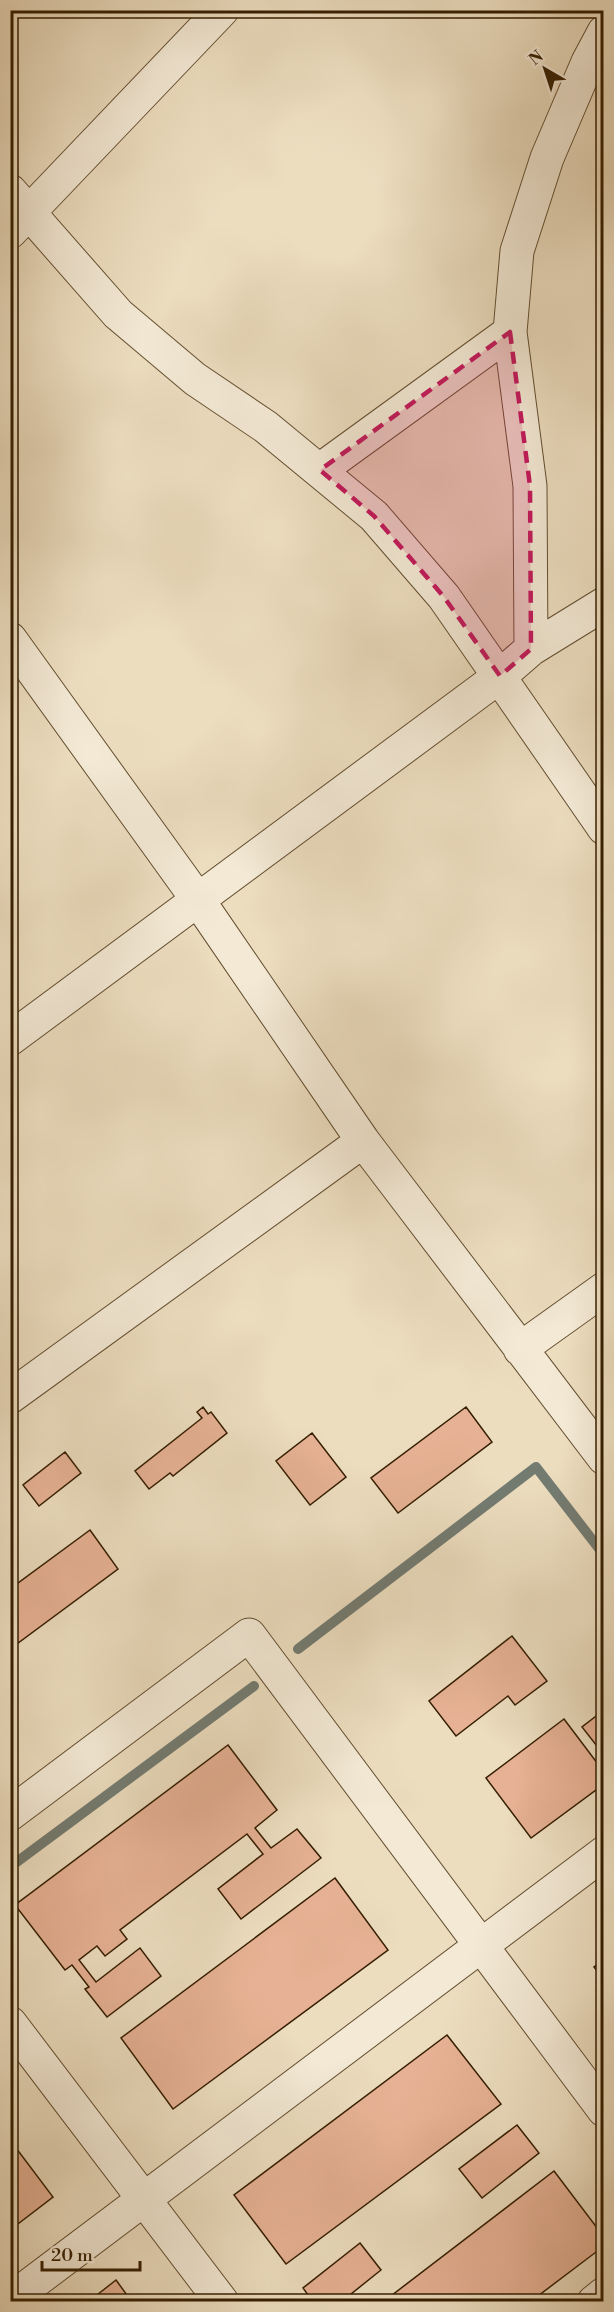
<svg xmlns="http://www.w3.org/2000/svg" width="614" height="2312" viewBox="0 0 614 2312" font-family="'Libre Bodoni',serif">
<rect width="100%" height="100%" fill="#ecddbf"/>
<filter id="stains"><feTurbulence type="fractalNoise" baseFrequency=".00333" numOctaves="4"/><feColorMatrix values="0 0 0 0 .2 0 0 0 0 .09 0 0 0 0 .02 0 0 0 .5 -.17"/></filter>
<radialGradient id="worn" r=".72"><stop offset=".6" stop-color="#630" stop-opacity="0"/><stop offset="1" stop-color="#630" stop-opacity=".3"/></radialGradient>
<g fill="none" stroke-linecap="round" stroke-linejoin="round">
<path stroke="#737b71" stroke-width="10" d="M298,1649L536,1467L604,1555
M10,1867L254,1686"/>
</g>
<path fill="#e6b194" stroke="#351e00" stroke-width="1.5" d="M203,1407L208,1414L211,1412L227,1433L173,1476L170,1473L149,1489L135,1471L202,1418L197,1412Z
M466,1407L492,1442L398,1513L371,1478Z
M312,1433L346,1477L310,1505L276,1461Z
M65,1452L81,1473L39,1506L23,1485Z
M90,1530L118,1569L10,1649V1589Z
M512,1636L547,1681L515,1705L508,1696L456,1736L429,1701Z
M604,1710V1755L582,1727Z
M564,1719L604,1772V1784L531,1838L486,1778Z
M228,1745L277,1810L255,1828L271,1848L297,1829L321,1858L241,1919L218,1889L263,1854L247,1834L120,1930L127,1939L105,1956L97,1946L79,1960L96,1982L140,1948L161,1976L107,2017L85,1989L89,1987L72,1965L65,1970L15,1905Z
M335,1878L388,1950L173,2109L121,2038Z
M604,1960V1980L594,1967Z
M447,2035L501,2104L286,2264L234,2195Z
M517,2125L539,2153L482,2198L459,2169Z
M10,2140L53,2197L10,2230Z
M554,2171L604,2237V2246L530,2302H383Z
M360,2243L381,2270L341,2302H313L303,2288Z
M116,2280L132,2302H88Z"/>
<g fill="none" stroke-linecap="round" stroke-linejoin="round">
<defs>
<path id="minor" d="M10,191L118,314L195,379L266,427L374,516L444,597L604,828
M10,232L222,10
M510,332L530,486L531,649
M320,470L510,332L517,251L547,158L588,62L604,32
M10,639L198,900L363,1141L604,1458
M10,1039L500,676L531,649L604,604
M520,1349L604,1289
M10,1397L363,1141
M10,1814L249,1635L604,2110
M10,2023L222,2302
M10,2300L604,1853
M594,2302L604,2294"/>
</defs>
<use href="#minor" stroke="#634e30" stroke-width="35"/>
<use href="#minor" stroke="#f3e9d5" stroke-width="33"/>
</g>
<path fill="#c2185b" fill-opacity="0.2" stroke="#c2185b" stroke-width="4.5" stroke-dasharray="12 8" stroke-linejoin="round" d="M510,332L530,486L531,649L500,676L444,597L374,516L320,470Z"/>
<rect width="614" height="2312" fill="none" stroke="#ecddbf" stroke-width="36"/>
<rect x="12" y="12" width="590" height="2288" fill="none" stroke="#351e00" stroke-width="3"/>
<rect x="18" y="18" width="578" height="2276" fill="none" stroke="#351e00" stroke-width="1.5"/>
<g transform="translate(545 69) rotate(321)" stroke="#f3e9d5" stroke-width="4.5" paint-order="stroke">
<path d="M0-4.5L10 22L0 15L-10 22Z" fill="#351e00"/>
<text y="-9" font-size="16" font-weight="bold" text-anchor="middle" fill="#351e00">N</text>
</g>
<path d="M42 2261v9h98v-9" fill="none" stroke="#351e00" stroke-width="3"/>
<text x="51" y="2261" font-size="18" fill="#351e00" stroke="#f3e9d5" stroke-width="4.5" paint-order="stroke">20 m</text>
<rect width="100%" height="100%" filter="url(#stains)"/>
<rect width="100%" height="100%" fill="url(#worn)"/>
</svg>
